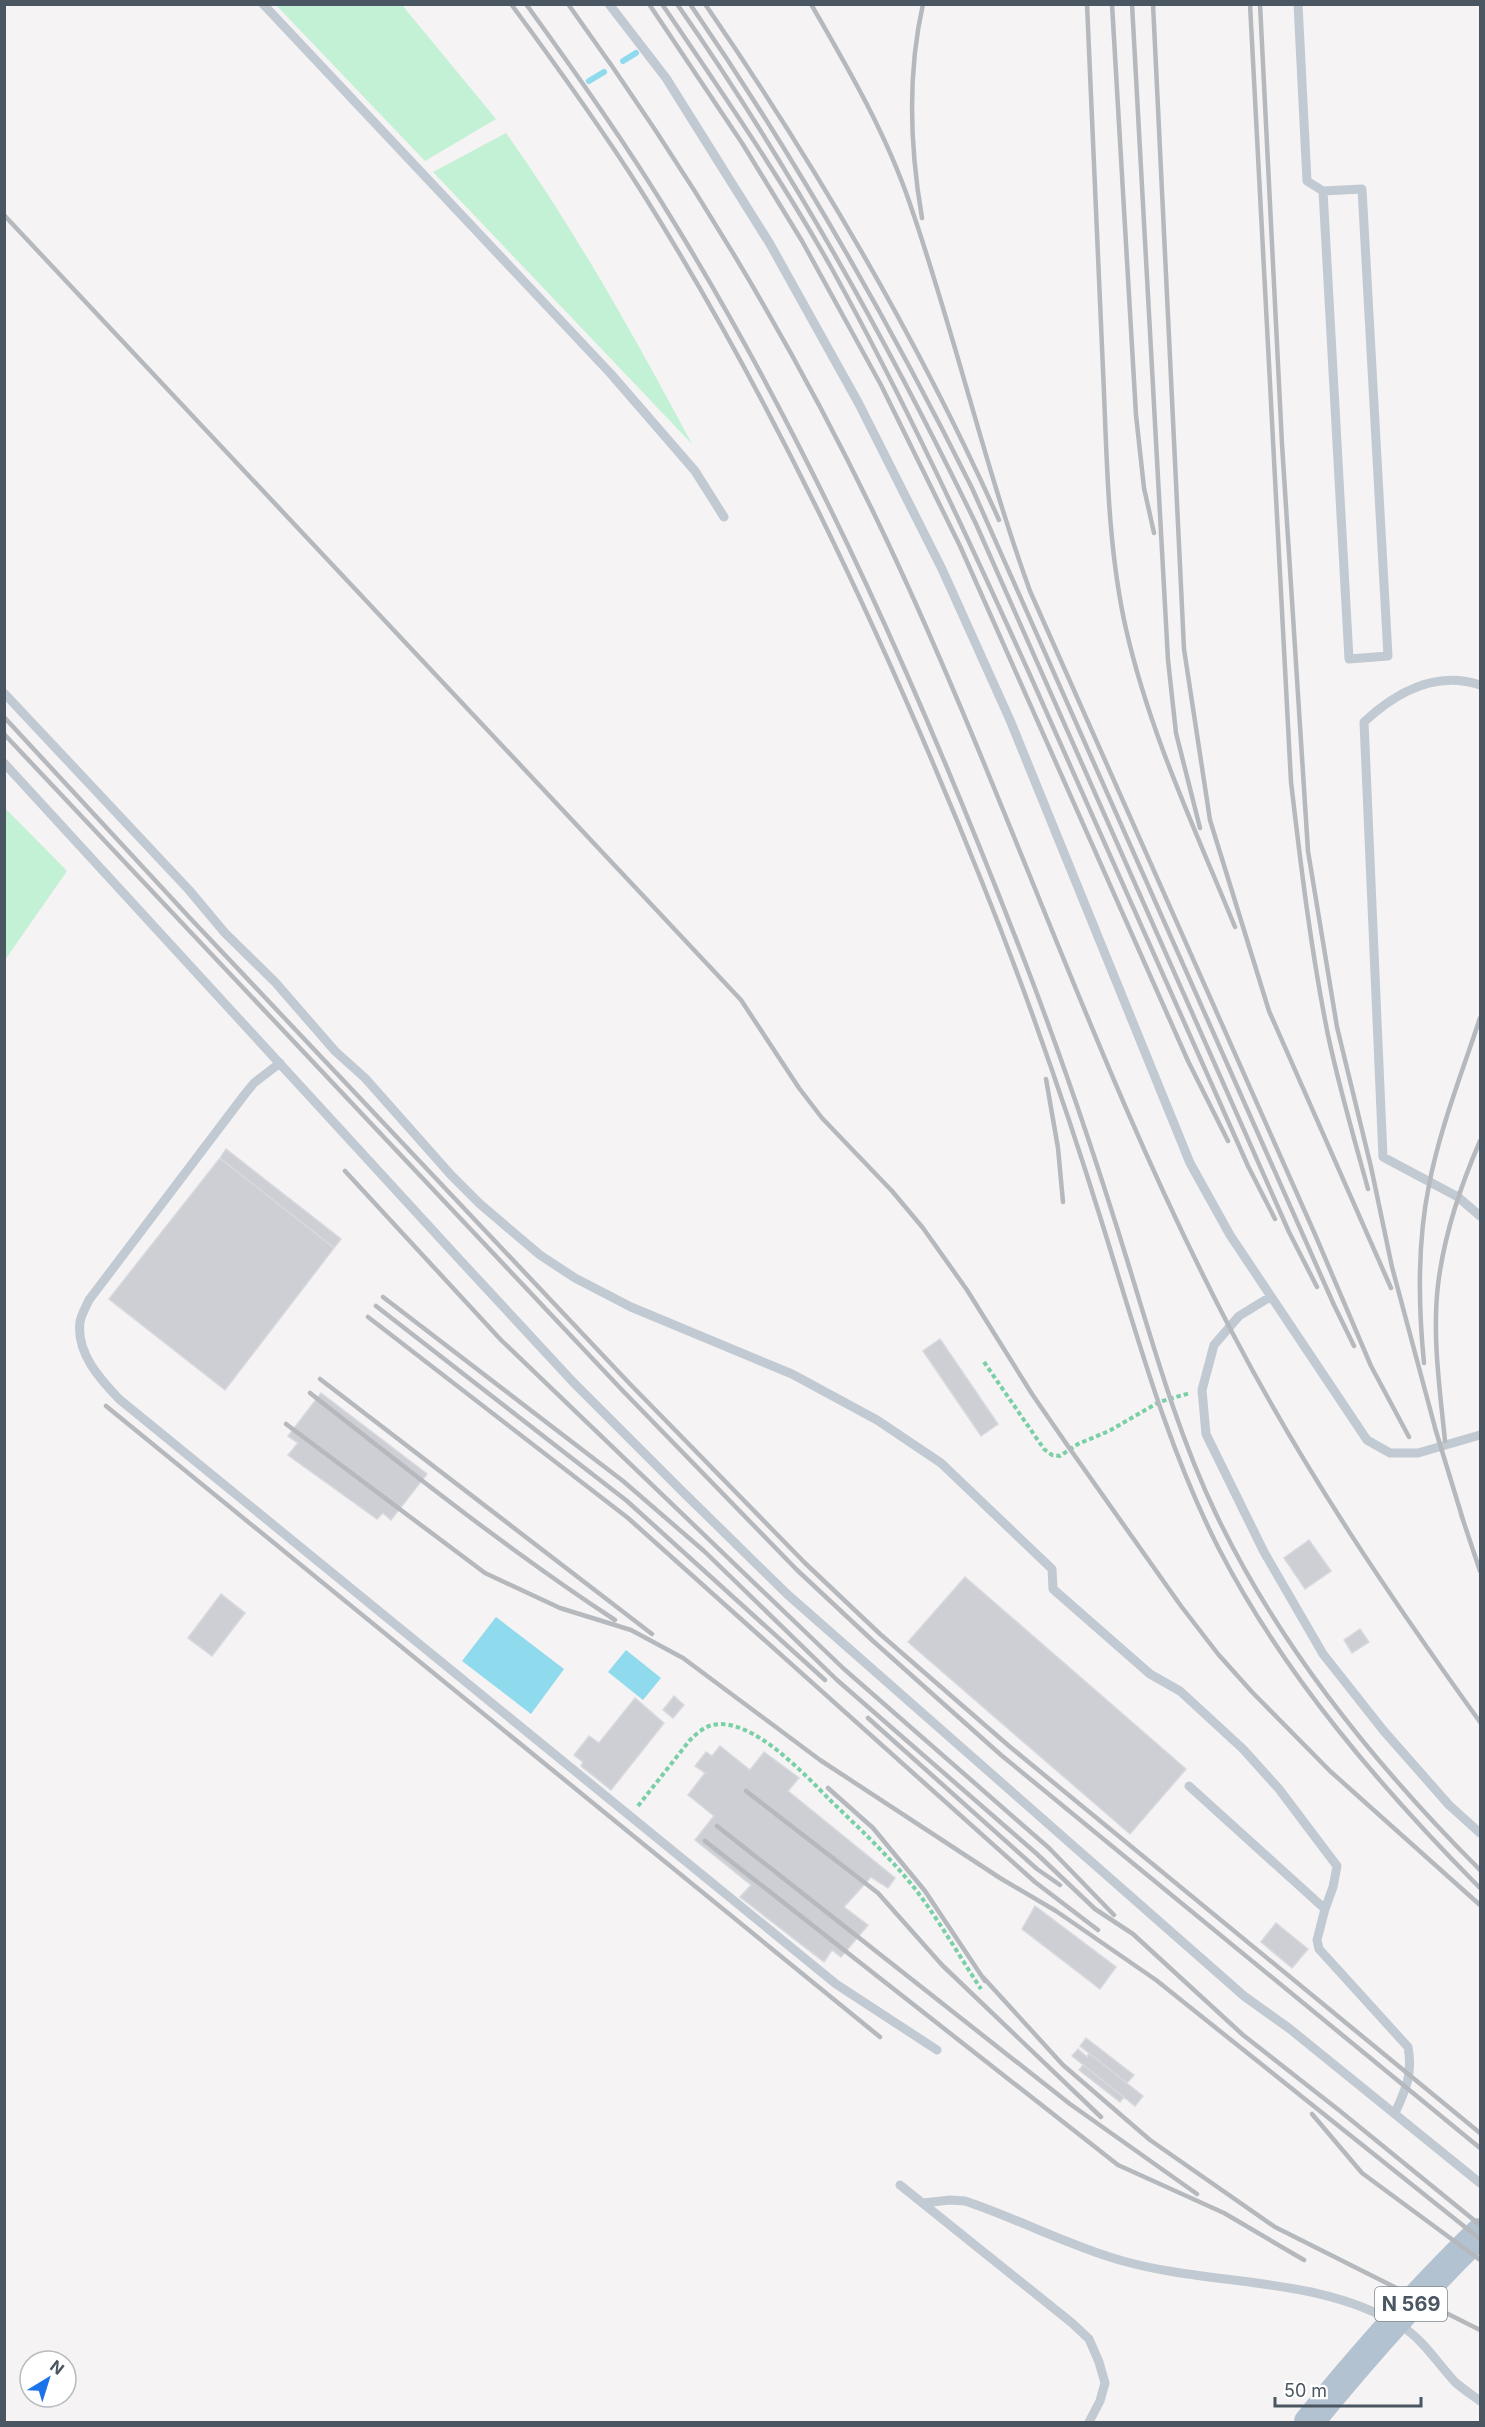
<svg xmlns="http://www.w3.org/2000/svg" width="1485" height="2427" viewBox="0 0 1485 2427" font-family="Inter,sans-serif">
<rect width="100%" height="100%" fill="#f5f3f3"/>
<path fill="#c3f1d5" d="M276,5H402L496,119L425,161Z
M506,133C576,232 635,337 692,444L433,172Z
M5,808L67,871L5,960Z"/>
<path fill="#90daee" d="M496,1617L564,1669L531,1714L462,1661Z
M626,1650L661,1678L643,1700L608,1672Z"/>
<g fill="none" stroke-linecap="round" stroke-linejoin="round">
<path stroke="#90daee" stroke-width="6" d="M623,61L636,53
M589,81L604,72"/>
</g>
<path fill="#cdcfd5" stroke="#d7d9de" stroke-width="1.5" d="M226,1149L341,1239L334,1248L220,1158Z
M220,1158L334,1248L225,1390L109,1299Z
M940,1339L998,1424L981,1436L923,1351Z
M321,1393L427,1474L391,1520L383,1513L377,1519L288,1455L298,1443L288,1436Z
M1309,1540L1331,1571L1305,1589L1284,1558Z
M965,1577L1186,1769L1130,1834L908,1642Z
M221,1594L245,1613L212,1656L188,1638Z
M1360,1629L1369,1642L1352,1653L1344,1640Z
M674,1696L684,1705L673,1718L663,1710Z
M635,1698L664,1723L611,1790L581,1766L583,1762L574,1755L589,1736L599,1743Z
M720,1746L750,1770L764,1752L799,1778L788,1791L895,1878L888,1888L871,1877L844,1907L868,1925L841,1957L832,1950L824,1962L740,1897L751,1885L695,1840L714,1816L688,1795L705,1773L695,1766L706,1752L712,1756Z
M1035,1906L1116,1967L1100,1989L1022,1929Z
M1276,1923L1308,1949L1292,1968L1261,1942Z
M1086,2038L1134,2075L1127,2083L1080,2046Z
M1078,2049L1087,2057L1089,2053L1143,2096L1135,2106L1072,2056Z
M1083,2065L1124,2097L1120,2102L1079,2070Z"/>
<g fill="none" stroke-linecap="round" stroke-linejoin="round">
<path stroke="#7ad0a6" stroke-width="4" stroke-dasharray="4.5 3" stroke-linecap="butt" d="M984,1362L1044,1449L1052,1455L1060,1456L1078,1444L1109,1431L1159,1402L1190,1393
M638,1806L690,1740C696,1734 704,1727 712,1725C752,1716 806,1776 831,1801C861,1830 891,1858 916,1890C940,1922 960,1957 981,1989"/>
<path stroke="#c1cad2" stroke-width="9" d="M263,4L611,374L695,471L724,517
M609,4L666,78L770,244L859,404L942,569L1010,720L1190,1163L1230,1235L1367,1440L1390,1453H1418L1480,1435
M1298,4L1307,181L1323,191L1362,189L1388,656L1349,659L1323,191
M1480,685C1436,670 1395,693 1364,722L1383,1157L1458,1197L1480,1216
M4,693L189,890L225,933L275,982L335,1051L365,1078L451,1175L480,1204L540,1255L575,1278L631,1307L792,1374L877,1420L941,1463L1052,1569L1053,1589L1150,1674L1180,1691L1243,1749L1279,1789L1337,1866L1333,1887L1325,1909
M4,763L460,1260L573,1382L683,1492L787,1594L1244,1996L1290,2029L1480,2183
M280,1063L254,1083L245,1094L89,1300C86,1307 81,1315 80,1322C76,1353 100,1379 119,1399L836,1984L937,2050
M1270,1297L1239,1316L1214,1345L1202,1390L1206,1434L1264,1552L1323,1654L1383,1730L1449,1805L1480,1833
M1189,1786L1325,1909L1317,1940L1319,1949L1408,2047C1413,2074 1406,2089 1395,2113
M900,2185L1072,2323L1089,2339L1099,2362L1105,2383L1100,2401L1089,2422
M923,2203L950,2200L965,2201C1019,2219 1069,2246 1123,2261C1216,2287 1317,2275 1401,2326C1423,2339 1438,2364 1455,2382C1463,2389 1472,2395 1480,2401"/>
<path stroke="#b3c2d1" stroke-width="30" d="M1309,2422C1363,2356 1419,2292 1480,2233"/>
<path stroke="#b5b8bd" stroke-width="4.5" d="M511,4C556,65 600,126 640,189C775,403 888,647 982,882C1027,994 1067,1110 1103,1226C1137,1335 1167,1447 1219,1549C1284,1675 1381,1788 1480,1888
M526,4C578,76 629,148 675,224C817,456 927,708 1025,962C1063,1061 1097,1162 1128,1263C1154,1348 1178,1434 1216,1514C1280,1648 1376,1766 1480,1870
M568,4C691,174 799,353 888,543C1010,803 1099,1079 1233,1334C1304,1470 1390,1597 1480,1722
M649,4L742,143L802,241L881,385L960,546L1188,1061L1228,1141
M662,4C721,91 781,178 832,269C905,401 968,538 1030,675C1104,838 1176,1002 1248,1166L1275,1219
M677,4C792,169 889,344 976,524L1289,1232L1317,1287
M690,4C797,160 888,319 972,488L1334,1305L1354,1346
M705,4C817,167 918,339 999,520
M811,4C848,68 886,133 910,204C954,331 984,464 1030,591L1314,1232L1371,1366L1409,1437
M1087,4C1092,126 1097,248 1103,370C1107,455 1107,545 1126,629C1150,734 1195,829 1235,927
M1112,4L1136,415L1144,488L1154,533
M1132,4L1168,660L1176,733L1200,828
M1153,4L1184,649L1210,820L1269,1011L1391,1288
M1250,4L1291,782C1301,867 1311,951 1328,1035C1339,1087 1354,1138 1368,1189
M1260,4L1282,444L1308,851L1337,1027L1371,1167L1392,1267L1437,1435
M4,215L741,1000L799,1088L822,1118L892,1191L923,1228L967,1290L1032,1394L1070,1449L1181,1606L1218,1654L1252,1692L1330,1771L1480,1905
M922,218C910,148 907,75 923,4
M4,717L190,918L630,1384L805,1563L880,1634L1009,1746L1480,2133
M4,734L623,1391L797,1570L873,1641L1001,1755L1480,2148
M1046,1079L1058,1148L1063,1202
M345,1171L501,1340L844,1669L1049,1848L1114,1915
M383,1297L623,1481L704,1551L837,1680L1037,1854L1095,1909L1133,1934L1243,2035L1340,2111L1480,2225
M376,1306L627,1501L825,1680
M368,1317L628,1518L1035,1882L1098,1930
M1424,1363C1418,1303 1417,1244 1429,1185C1440,1128 1462,1073 1480,1018
M320,1379L652,1634
M310,1393C409,1471 510,1551 615,1620
M106,1406L880,2037
M286,1424L485,1573L560,1608L631,1630L683,1658L820,1760L1000,1878L1056,1911L1156,1980L1480,2239
M1435,1428L1464,1523
M1445,1441C1440,1390 1432,1337 1438,1285C1444,1235 1460,1187 1480,1141
M1461,1514L1480,1571
M868,1718L1037,1869L1060,1885
M828,1788L873,1828L925,1891L985,1981
M746,1791L878,1893L942,1965L1101,2117
M717,1826L1070,2104L1197,2194
M705,1841L1118,2165L1224,2213L1304,2260
M980,1974L1063,2065L1150,2140L1275,2227L1480,2330
M1312,2114L1362,2173L1480,2260"/>
</g>
<g text-anchor="middle" stroke-width="4.5" stroke-linejoin="round" paint-order="stroke">
<rect fill="#fff" stroke="#808990" stroke-width="1.5" x="1375" y="2287" width="72" height="34" rx="4.5"/>
<g font-size="20" font-weight="bold" fill="#4a5661">
<text x="1411" y="2311">N 569</text>
</g>
</g>
<rect width="1485" height="2427" fill="none" stroke="#4a5661" stroke-width="12"/>
<g transform="translate(48 2379) rotate(38)"><circle r="28" fill="#ffffff" stroke="#b7bbc0" stroke-width="1.5"/>
<path d="M0-4.5L10 22L0 15L-10 22Z" fill="#1a73e8"/>
<text y="-9" font-size="16" font-weight="bold" text-anchor="middle" fill="#4a5661">N</text>
</g>
<path d="M1275 2397v9h146v-9" fill="none" stroke="#4a5661" stroke-width="3"/>
<text x="1284" y="2397" font-size="18" fill="#4a5661" stroke="#ffffff" stroke-width="4.5" paint-order="stroke">50 m</text>
</svg>
